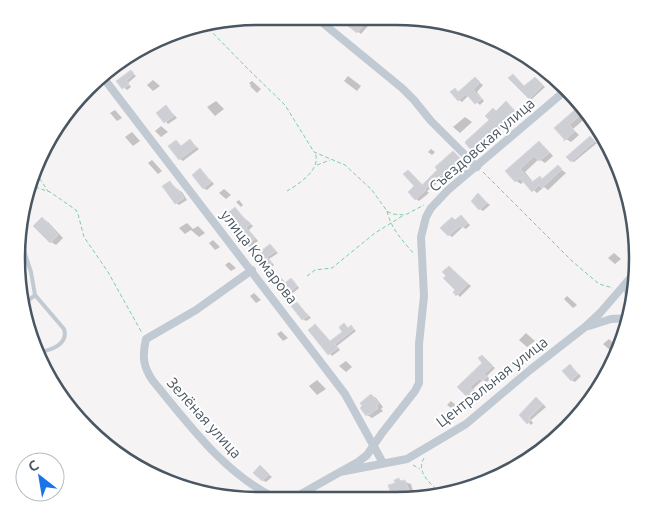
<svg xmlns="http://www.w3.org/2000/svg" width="654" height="517" viewBox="0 0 654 517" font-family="Ubuntu,sans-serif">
<rect width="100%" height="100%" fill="#f5f3f3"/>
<path fill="#0003" d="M356,19H360L368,26L361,34L350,25Z
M544,70L555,76L557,79L556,80L551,78Z
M131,72L136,76L128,83L131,87L127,90L118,82Z
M513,75L525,87L535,78L545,87L532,99L529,98Z
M348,76L361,86L357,91L344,81Z
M475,79L483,85L477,92L484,101L480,105L469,95L462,102L459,100L455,90L459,93Z
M153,80L160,86L153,91L147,85Z
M252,81L261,89L257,93L250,86L251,85L249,83Z
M216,101L224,109L215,116L207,107Z
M507,103L517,113L476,152L472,150L497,112Z
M166,106L177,118L168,124L158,113Z
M580,106L588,116L573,129L579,135L571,142L566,139L556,128Z
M115,110L122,118L117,121L110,113Z
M465,117L472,122L460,133L453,127Z
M161,126L168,132L161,137L155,131Z
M132,132L140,141L133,146L125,137Z
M590,137L597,143L574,162L571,161Z
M190,141L199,149L183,161L180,159L176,142L182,147Z
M539,143L544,146L553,156L545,163L539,159L525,172L534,183L540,177L544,180L558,167L566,173L548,190L544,187L537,193L524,181L521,184L516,181L507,171Z
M431,149L435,152L432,155L428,152Z
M453,152L462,160L446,176L427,191L429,193L419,201L416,199L410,192L416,186L409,171L423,185L439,170Z
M152,160L162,171L158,174L148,163Z
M201,170L214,184L207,190L203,188Z
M170,182L178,190L182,192L187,200L179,205L176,203Z
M224,189L231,195L226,199L219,193Z
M479,195L490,205L483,211L480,209Z
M239,200L243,205L241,207L236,202Z
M235,209L253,226L249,230L258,241L250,247L246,245Z
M461,216L470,225L466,229L463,227L452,237L449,235L456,221Z
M632,217L636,227L635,232L626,223Z
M42,219L48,222L63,238L56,245L51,242Z
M187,223L193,229L198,226L205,233L199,237L191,230L185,234L179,228Z
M213,240L220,247L215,250L209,243Z
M270,245L278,253L269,259L274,265L268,270L255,256Z
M614,253L621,259L615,264L608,258Z
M229,262L236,268L231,271L225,265Z
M449,267L471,286L460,297L455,292L457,290Z
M278,275L286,283L291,280L294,281L299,288L288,297L285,296Z
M254,293L261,300L256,303L250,296Z
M567,296L577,305L573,308L564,299Z
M297,303L311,318L306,321L303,319Z
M315,325L331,342L344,332V325L349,328L351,326L356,331L337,346L340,350L332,356L310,330Z
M281,331L288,338L283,341L277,334Z
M526,333L535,341L527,347L519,340Z
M609,339L617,346L612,352L603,344Z
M482,356L495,368L487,376L490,379L487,382L483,380L473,389L476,392L470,397L459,387L484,363Z
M346,361L352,367L346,372L339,366Z
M570,366L581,376L575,382L571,380Z
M317,380L326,389L317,395L309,386Z
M371,395L376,398L383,407L381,409L383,411L372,418L367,415Z
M537,398L546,407L531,420L533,423L531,425L521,415Z
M451,401L458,407L454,410L447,405Z
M260,467L272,477L266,482L262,480Z
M399,480L411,484L414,494L398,499L393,496Z"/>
<path fill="#cdcfd5" stroke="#d7d9de" d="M354,19H360L365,23L357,33L348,26Z
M131,70L134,74L126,81L129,85L122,89L116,81Z
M513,74L524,86L535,77L543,85L529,99L508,78Z
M475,77L480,82L473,90L482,99L475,104L466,94L458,101L450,92L455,88L458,92Z
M506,101L515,111L472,151L465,143L466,141L489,120L485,116L493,108L496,111Z
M166,105L174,116L164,123L156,113Z
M579,106L584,112L569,125L575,131L564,141V139L554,128Z
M590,136L595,141L571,162L566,157Z
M190,139L196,147L179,160L168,146L176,140L181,146Z
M539,141L549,153L539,161L534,156L520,169L532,182L540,176L542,179L558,165L562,169L542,188L539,185L532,192L520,178L515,182L505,171Z
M453,151L460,158L442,176L441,175L425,189L426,190L415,200L408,192L414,186L403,174L408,170L422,185L437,170L435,167Z
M200,168L211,182L203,189L192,175Z
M170,181L176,190L178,189L184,198L175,204L162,186Z
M478,193L487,203L479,210L471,201Z
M235,207L246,221L247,220L251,224L246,227L255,239L246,246L237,235H236L223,217Z
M461,215L468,223L462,228L460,226L448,236L440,228L452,217L455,220Z
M42,217L58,235L50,243L33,226Z
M270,244L276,251L267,257L272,263L264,269L254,256Z
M449,266L468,284L456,296L453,292L455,290L443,278L446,276L442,272Z
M278,274L285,283L291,278L297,286L284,297L272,278Z
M297,302L308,316L302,320L291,306Z
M344,323L348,328L351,325L354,329L335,344L338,348L328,355L308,330L315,324L330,341L342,332L339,327Z
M482,355L493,366L484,374L487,377L482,381L480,378L470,387L473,390L466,396L457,387L482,363L478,358Z
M570,364L578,374L571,381L562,371Z
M371,394L379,404L376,406L378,408L369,415L368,413L366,416L360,408L362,406L360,403Z
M536,397L543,404L529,418L531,420L527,424L519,415Z
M260,465L269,474L262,481L253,473Z
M399,478L400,481L405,480L409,491L392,496L388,485L395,483L394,480Z"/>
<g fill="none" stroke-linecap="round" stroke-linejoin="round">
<path stroke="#7ad0a6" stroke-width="1" stroke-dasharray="4 2.5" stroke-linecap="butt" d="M204,24L249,70L285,105L314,152L345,165L372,190L387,211L392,214L405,215L424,205
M317,165L330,160
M483,172L572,261L599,284L613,288
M36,173L48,191
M30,183L34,179L35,171
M29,185L50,192L76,210L78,214L84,237L108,272L142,333
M287,191C299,184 322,169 315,153
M387,211C391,229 403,241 414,254
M307,276L315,270L332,268L375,233L404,215
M424,458C416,472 429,482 439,492
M413,465L420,469"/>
<path stroke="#c1cad2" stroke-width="4" d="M326,26L332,20
M19,235L31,272L35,295L64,329C69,345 50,350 38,353
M22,306L35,295"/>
<path stroke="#c1cad2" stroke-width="8" d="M319,20L402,88L414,100L431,121L477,167
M102,76L345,394L383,463
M252,270L196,310L146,339C142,356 143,367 153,381C188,423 222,471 273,497
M627,282L630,306
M589,326L611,319L630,318
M340,472L358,462L367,455L382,433L415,391L419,383V344L424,296L421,237L426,217L431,208L448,190L566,90
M294,498L340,472L407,459L466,424L530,370L585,327L600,313L632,276"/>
</g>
<g text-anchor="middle" stroke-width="4" stroke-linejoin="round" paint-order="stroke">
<g font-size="15" fill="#4a5661" stroke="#fff">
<text transform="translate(482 145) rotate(-41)" y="5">Съездовская улица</text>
<text transform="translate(259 257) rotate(52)" y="5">улица Комарова</text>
<text transform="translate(492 382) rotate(-38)" y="5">Центральная улица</text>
<text transform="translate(204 418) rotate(48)" y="5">Зелёная улица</text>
</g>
</g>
<path d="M0 0H654V517H0ZM258 25H396A233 233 0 0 1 629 258V259A233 233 0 0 1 396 492H258A233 233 0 0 1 25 259V258A233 233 0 0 1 258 25Z" fill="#fff" fill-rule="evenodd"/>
<path fill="none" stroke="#4a5661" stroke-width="2.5" d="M258 25H396A233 233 0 0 1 629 258V259A233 233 0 0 1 396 492H258A233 233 0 0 1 25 259V258A233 233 0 0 1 258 25Z"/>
<g transform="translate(40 477) rotate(329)"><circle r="24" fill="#ffffff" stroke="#b7bbc0"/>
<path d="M0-4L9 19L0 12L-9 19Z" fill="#1a73e8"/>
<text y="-8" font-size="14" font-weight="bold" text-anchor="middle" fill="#4a5661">С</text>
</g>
</svg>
